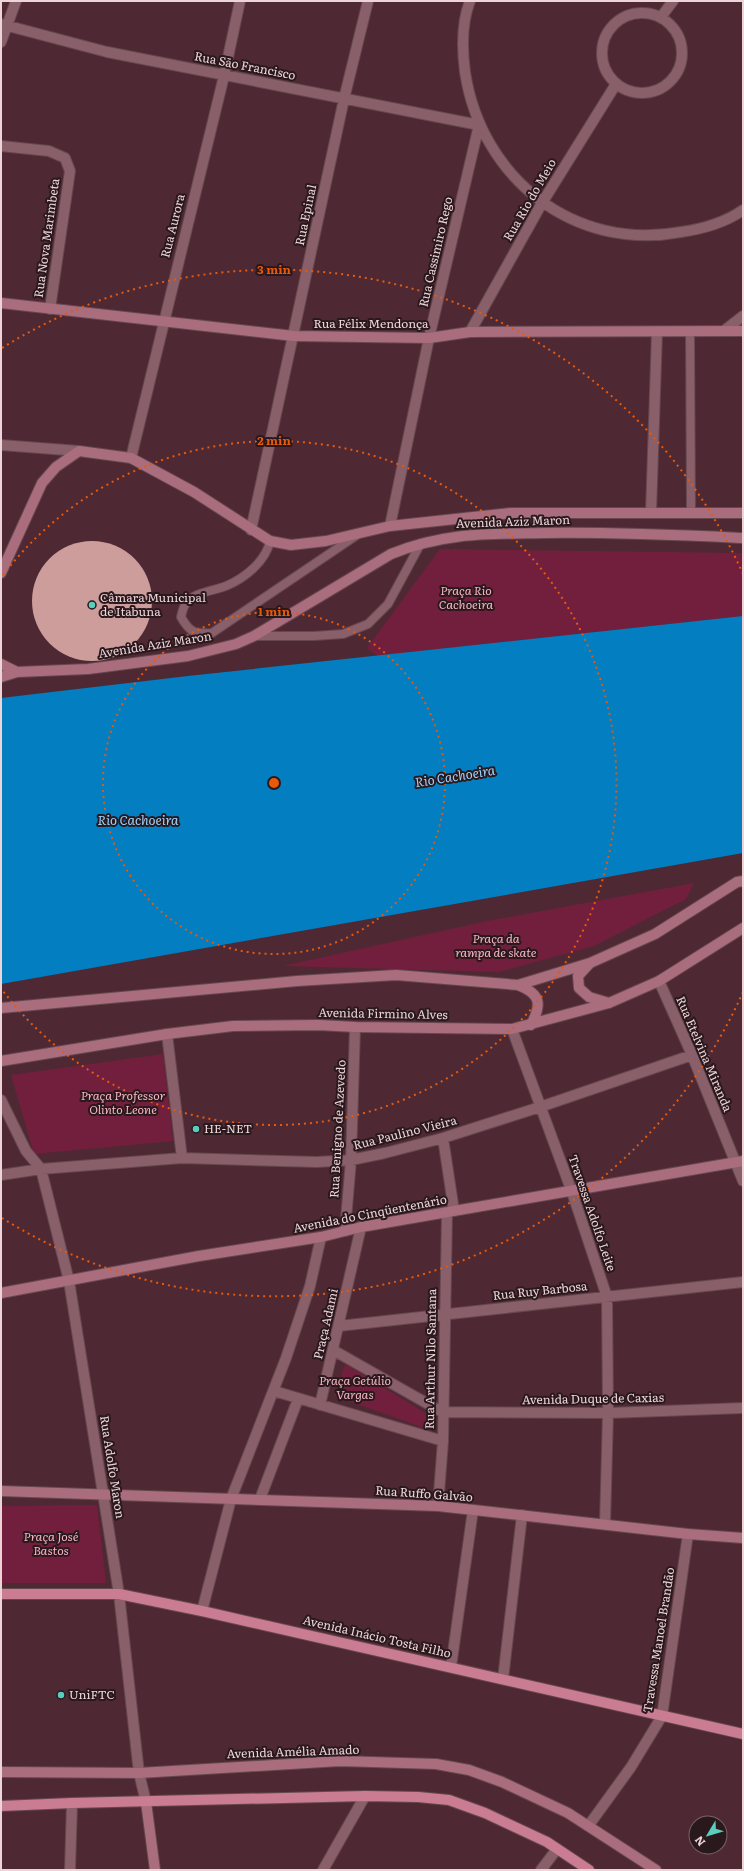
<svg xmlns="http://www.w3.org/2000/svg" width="744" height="1871" viewBox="0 0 744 1871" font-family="Literata,serif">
<rect width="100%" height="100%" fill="#4e2933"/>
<path fill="#721f3d" d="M440,549L743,553V616L378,656L367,648Z
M694,883L686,899L594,946L499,972L283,966L487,921Z
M163,1054L173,1141L34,1154L11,1075Z
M345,1364L427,1414L430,1424L421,1427L335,1396Z
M97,1505L106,1583H1V1506Z"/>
<path fill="#037ec0" d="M743,616V853L1,984V698L188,676Z"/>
<path fill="#cc9d9a" d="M32 601a60 60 0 1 1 120 0a60 60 0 1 1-120 0Z"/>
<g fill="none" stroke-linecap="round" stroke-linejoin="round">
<defs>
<path id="lane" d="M690,331L691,512
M270,541C266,561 245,578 226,586C214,591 192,592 185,605C183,608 182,613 181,617C190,633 195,634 212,633L357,535
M254,636H314L343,634L368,624L388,604L421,543"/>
<path id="street" d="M470,1C461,24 462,49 465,72C481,178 574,252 681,232C702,229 726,222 743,210
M602 53a40 40 0 1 1 80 0a40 40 0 1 1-80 0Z
M661,17L673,1
M1,24L107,52L479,125
M1,42L16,1
M1,146L49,151L65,158L70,171L50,309
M725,330L743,316
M470,332L542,203L616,84
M1,445L79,451
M131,458L224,76L240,1
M651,512L657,332
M390,526L429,338L479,125
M251,530L344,99L368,1
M659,981L692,1055L743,1181
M512,1029L572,1192L607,1297L608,1413L605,1524
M167,1034L182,1158
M1,1100L26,1151L41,1169L69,1281L119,1594L139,1773L146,1802
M443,1138L454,1211
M1,1175L41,1169L182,1158L317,1162L351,1160L385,1153L443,1138L540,1107L692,1055
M345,1231L351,1160L355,1027
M339,1326L743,1282
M333,1350L442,1412L608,1413L743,1408
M274,1391L443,1441
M320,1405L361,1227
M260,1499L298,1399
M438,1506L443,1441L447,1213
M202,1611L231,1499L286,1358L310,1286L321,1237
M451,1667L473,1510
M503,1679L522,1515
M589,1825L631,1767L662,1716L688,1534
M70,1870L72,1803
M323,1870L365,1796
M541,1870L557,1849"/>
<path id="secondary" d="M1,303L294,336L429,338L470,332L743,331
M1,573L42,483L56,467L79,451L131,458L194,492L270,541L291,545L326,541L390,526L511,513H743
M1,664L17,672
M1,677L17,672L88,669L188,656L236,644L254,636L391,554C445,532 489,534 546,533C612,532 677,535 743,538
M590,963L578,976L579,988L589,997L609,1003
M518,985C541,994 542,1004 531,1025
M1,1008L297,981L396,975L518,985L590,963L655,934L737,882L743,881
M1,1061L167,1034L233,1026L318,1025L355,1027L512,1029L609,1003L659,981L743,928
M1,1293L199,1256L321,1237L361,1227L743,1161
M1,1491L438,1506L688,1534L743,1538
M1,1772L139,1773L340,1761L436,1764L469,1770L502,1782L568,1813L656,1870
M146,1802L155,1870"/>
<path id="primary" d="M1,1594H119L202,1611L743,1734
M1,1806L72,1803L365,1796L418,1797L449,1800L485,1813L547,1842L589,1870"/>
</defs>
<use href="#lane" stroke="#664750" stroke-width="10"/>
<use href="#street" stroke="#664750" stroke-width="12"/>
<use href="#secondary" stroke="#664750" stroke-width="12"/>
<use href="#primary" stroke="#664750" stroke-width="12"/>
<use href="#lane" stroke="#895f6a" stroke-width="8"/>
<use href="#street" stroke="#895f6a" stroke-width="10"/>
<use href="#secondary" stroke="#a96d7e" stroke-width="10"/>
<use href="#primary" stroke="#c97c92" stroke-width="10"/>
</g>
<g fill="none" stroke="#e8590c" stroke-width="2" stroke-dasharray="2 4">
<circle cx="274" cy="783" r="171"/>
<path d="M3 575A342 342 0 1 1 3 991"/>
<path d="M743 992A513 513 0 0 1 2 1218M2 348A513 513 0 0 1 743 574"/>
</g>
<g fill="#5acebd" stroke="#29181c" stroke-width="1.5">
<circle cx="92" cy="605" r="4"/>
<circle cx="196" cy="1129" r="4"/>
<circle cx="61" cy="1695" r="4"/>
</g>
<g text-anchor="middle" stroke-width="4" stroke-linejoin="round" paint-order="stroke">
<g font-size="12" fill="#edd4d9" stroke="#29181c">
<text transform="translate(245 66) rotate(11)" y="4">Rua São Francisco</text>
<text transform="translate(530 200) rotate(-60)" y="4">Rua Rio do Meio</text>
<text transform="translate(306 215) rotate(-78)" y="4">Rua Epinal</text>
<text transform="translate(173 226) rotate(-76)" y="4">Rua Aurora</text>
<text transform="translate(47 238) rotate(-82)" y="4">Rua Nova Marimbeta</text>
<text transform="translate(436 252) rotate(-77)" y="4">Rua Cassimiro Rego</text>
<text x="371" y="328">Rua Félix Mendonça</text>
<text transform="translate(513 522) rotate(-2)" y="4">Avenida Aziz Maron</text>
<text transform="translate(155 645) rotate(-9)" y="4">Avenida Aziz Maron</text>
<text transform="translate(383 1014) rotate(1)" y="4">Avenida Firmino Alves</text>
<text transform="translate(704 1054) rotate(67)" y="4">Rua Etelvina Miranda</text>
<text transform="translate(338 1129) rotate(-87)" y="4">Rua Benigno de Azevedo</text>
<text transform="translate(405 1133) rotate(-14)" y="4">Rua Paulino Vieira</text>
<text transform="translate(592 1213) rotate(71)" y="4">Travessa Adolfo Leite</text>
<text transform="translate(370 1214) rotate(-11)" y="4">Avenida do Cinqüentenário</text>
<text transform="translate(540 1291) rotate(-6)" y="4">Rua Ruy Barbosa</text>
<text transform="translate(326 1324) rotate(-77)" y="4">Praça Adami</text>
<text transform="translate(431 1359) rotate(-89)" y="4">Rua Arthur Nilo Santana</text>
<text transform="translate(593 1399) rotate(-1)" y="4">Avenida Duque de Caxias</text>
<text transform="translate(112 1467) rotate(81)" y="4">Rua Adolfo Maron</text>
<text transform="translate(424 1494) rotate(4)" y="4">Rua Ruffo Galvão</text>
<text transform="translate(377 1637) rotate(13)" y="4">Avenida Inácio Tosta Filho</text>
<text transform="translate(659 1640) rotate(-81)" y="4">Travessa Manoel Brandão</text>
<text transform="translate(293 1752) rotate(-2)" y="4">Avenida Amélia Amado</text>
</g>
<g font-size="12" font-style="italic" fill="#f6b4c4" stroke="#29181c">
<text x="466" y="595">Praça Rio<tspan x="466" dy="14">Cachoeira</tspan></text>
<text x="496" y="943">Praça da<tspan x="496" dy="14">rampa de skate</tspan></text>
<text x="123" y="1100">Praça Professor<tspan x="123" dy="14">Olinto Leone</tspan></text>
<text x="355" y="1385">Praça Getúlio<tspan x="355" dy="14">Vargas</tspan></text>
<text x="51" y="1541">Praça José<tspan x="51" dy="14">Bastos</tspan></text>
</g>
<g font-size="12" fill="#edd4d9" stroke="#29181c" text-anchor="start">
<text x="100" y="602">Câmara Municipal<tspan x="100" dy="14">de Itabuna</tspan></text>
<text x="204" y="1133">HE-NET</text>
<text x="69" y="1699">UniFTC</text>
</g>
<g font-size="13" font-style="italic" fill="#9ed3fd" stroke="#29181c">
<text transform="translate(455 776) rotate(-9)" y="5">Rio Cachoeira</text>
<text x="138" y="825">Rio Cachoeira</text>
</g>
</g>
<circle cx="274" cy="783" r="6" fill="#e8590c" stroke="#29181c" stroke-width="2"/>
<g font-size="12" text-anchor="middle" font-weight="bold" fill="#e8590c" stroke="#29181c" stroke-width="4" stroke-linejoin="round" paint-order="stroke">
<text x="274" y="274">3 min</text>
<text x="274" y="445">2 min</text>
<text x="274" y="616">1 min</text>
</g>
<rect width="744" height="1871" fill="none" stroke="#edd4d9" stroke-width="4"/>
<g transform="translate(708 1835) rotate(232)"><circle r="19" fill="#29181c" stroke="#776368"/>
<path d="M0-3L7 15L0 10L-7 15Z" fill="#5acebd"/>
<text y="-6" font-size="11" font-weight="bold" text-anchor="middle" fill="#edd4d9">N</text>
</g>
</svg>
